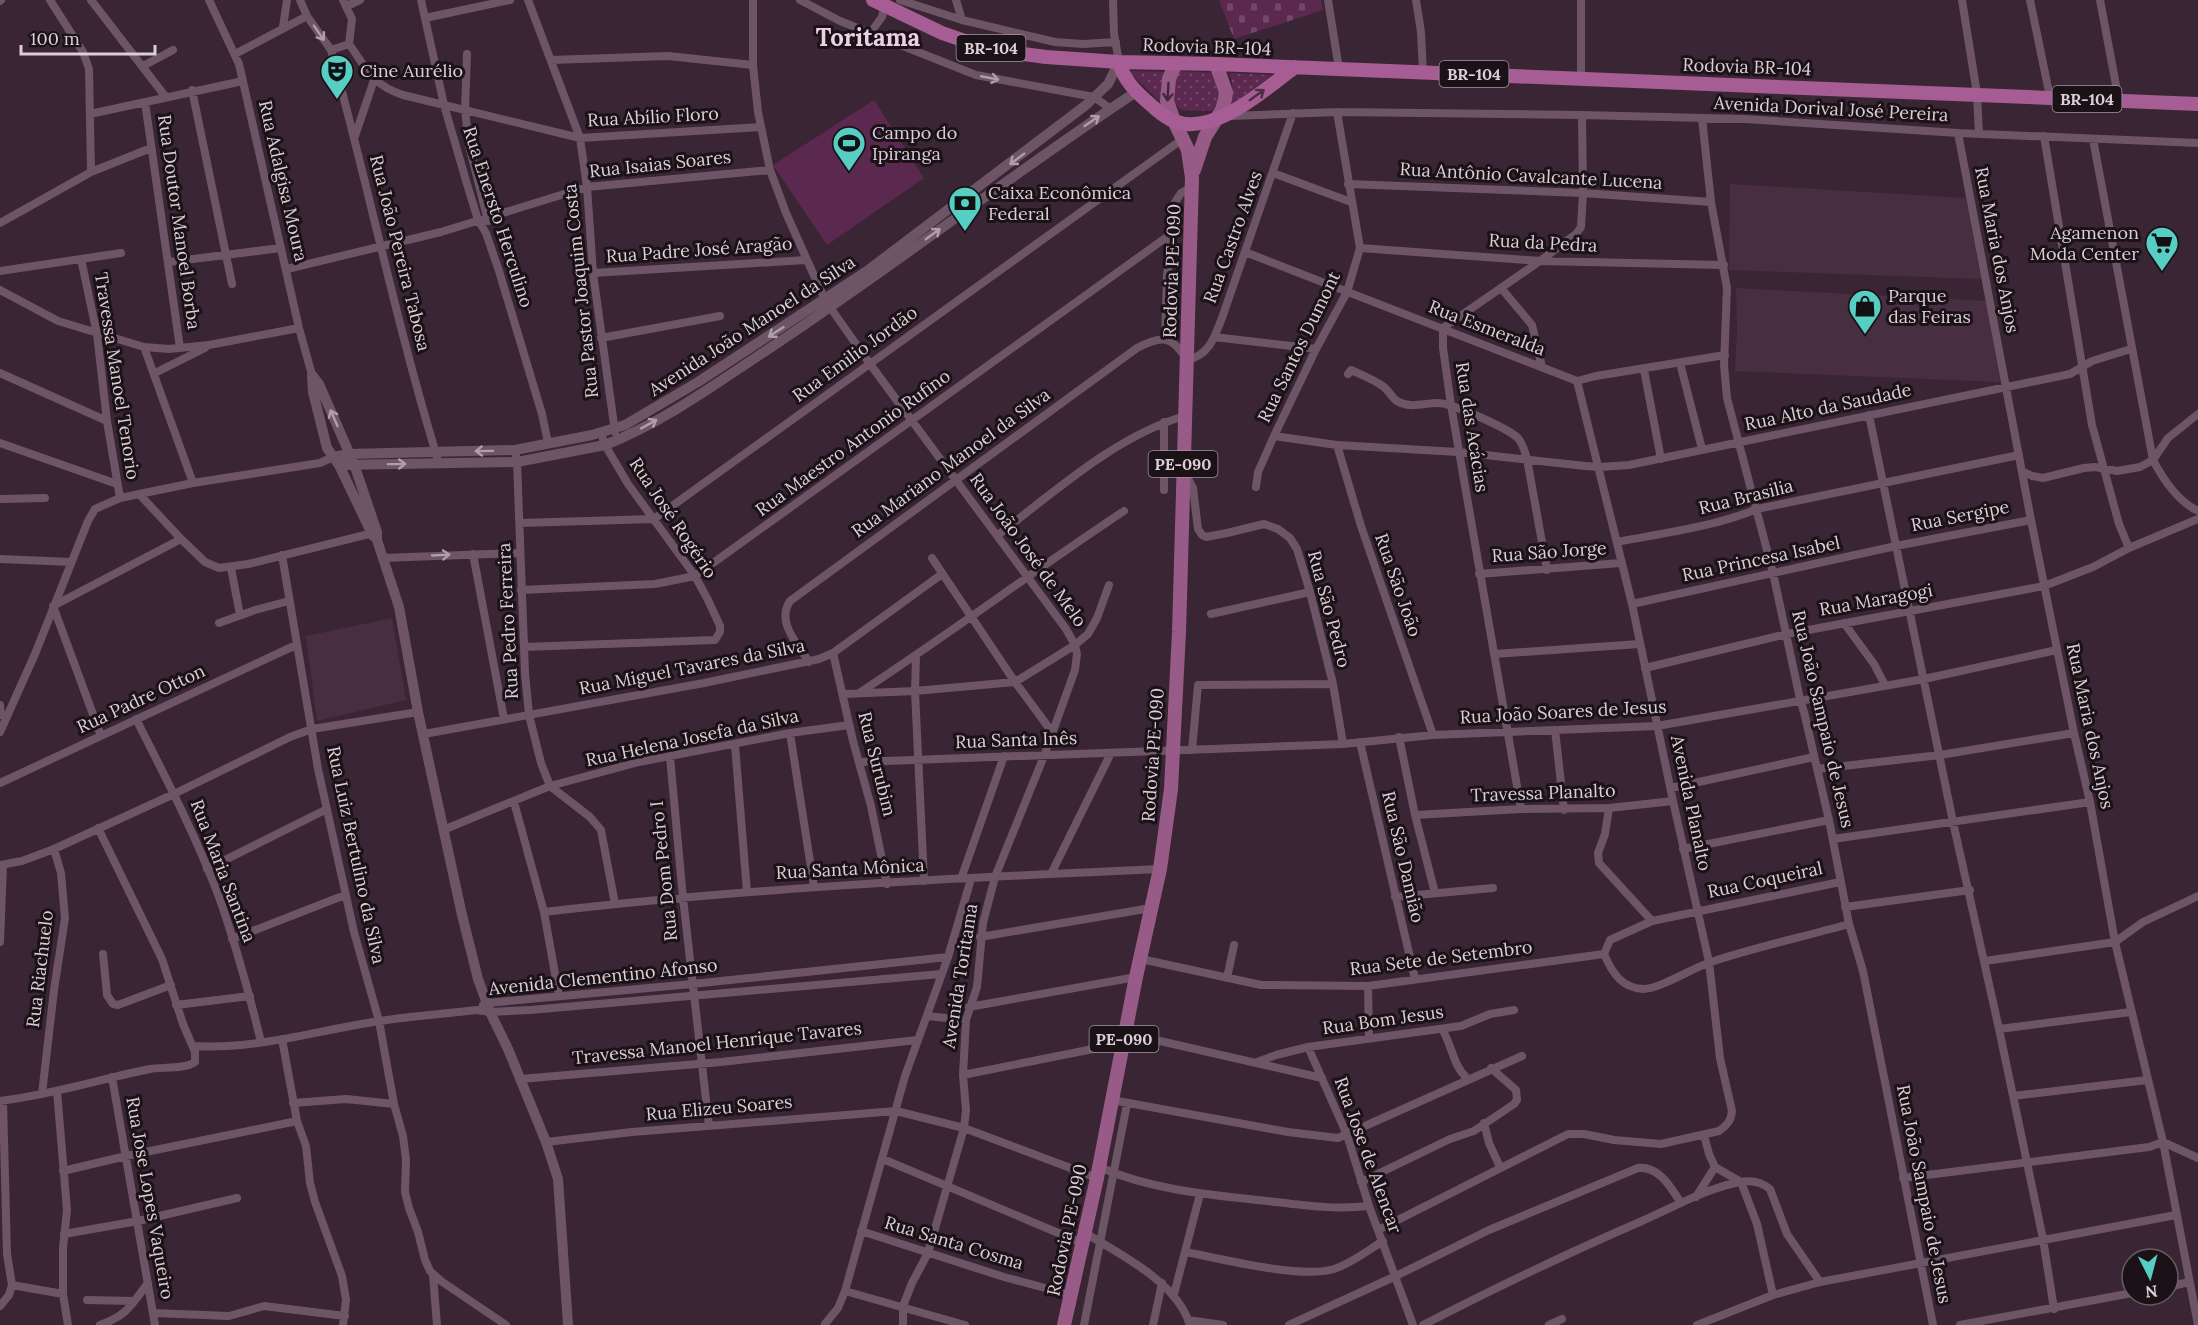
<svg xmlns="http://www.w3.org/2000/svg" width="2198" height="1325" viewBox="0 0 2198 1325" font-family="Lora,serif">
<defs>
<pattern id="grass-dots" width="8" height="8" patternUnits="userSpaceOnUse" patternTransform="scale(1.5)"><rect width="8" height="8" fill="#5b294f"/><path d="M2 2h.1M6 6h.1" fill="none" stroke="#724768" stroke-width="1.8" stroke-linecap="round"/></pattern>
<pattern id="cemetery-stones" width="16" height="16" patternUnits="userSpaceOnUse" patternTransform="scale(1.5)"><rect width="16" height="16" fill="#5b294f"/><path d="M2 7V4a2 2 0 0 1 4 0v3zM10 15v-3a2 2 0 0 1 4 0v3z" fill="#724768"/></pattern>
</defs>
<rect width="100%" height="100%" fill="#3a2534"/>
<path fill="#482e41" d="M1730,184L1966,198L1981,279L1729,270Z
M1736,288L1987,301L2000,382L1735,371L1737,329Z
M392,618L406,700L317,721L306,636Z"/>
<path fill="url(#grass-dots)" d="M1128,71L1167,72V108Z
M1178,71L1218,73L1223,89L1217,108L1211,111L1181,110L1173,101L1172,77Z
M1229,73L1272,75L1226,110C1231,94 1236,91 1229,73Z"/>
<path fill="url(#cemetery-stones)" d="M1219,0H1321L1323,10L1234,39Z"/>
<path fill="#5b294f" d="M874,100L924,178L827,245L773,165Z"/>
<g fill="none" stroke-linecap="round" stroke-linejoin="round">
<path stroke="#6d5566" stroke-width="8" d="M50,0L83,52L89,69L91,172
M91,0L165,96
M209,0L239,64L299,328L312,375
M300,0L307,16L331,50L349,44
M343,0L352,19L349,44C367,69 372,85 403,95L580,138L761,127
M421,0L444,105L467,184L478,220L486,233L499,271L542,414L548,443
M528,0L580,138L587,187L593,273L615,432
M753,0V65L758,112L770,170L786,213L825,300L870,364L1066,629L1075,645L1077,654L1075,670L1044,756L995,877L983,923L977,987L966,1020L963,1075L966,1110L964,1128L928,1253L912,1283L903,1306V1325
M800,0L840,21L976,75L1094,97L1111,109
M900,0L962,20L1055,42L1083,44L1116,42
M956,0L962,20
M1113,0L1114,34L1119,62
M1328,0L1339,69
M1416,0L1421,32L1423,73
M1581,0V79
M1962,0L1977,94L1979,134
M2030,0L2050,97
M2100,0L2119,101
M0,1L1,0
M347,6L360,0
M425,18L510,0
M283,27L287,0
M871,32L882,17L885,4
M331,50C368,185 396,322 437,457
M235,54L307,16
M467,54L465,110L469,145L488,221
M551,60L668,56L753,65
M143,66L173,50
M192,90L232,284
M145,102L180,348
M90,114L243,81
M1230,116L1337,112L1582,115L1745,119L1958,133L2198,143
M1702,118L1711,202L1727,288L1724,365L1727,398L1773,573L1800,699L1804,712L1829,820L1849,924L1863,971L1933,1325
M1958,133L2031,520L2074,733L2090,802L2115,942L2163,1142L2198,1325
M355,136L374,80
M2044,136L2092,425L2119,524L2129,548
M2093,139L2153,460C2163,479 2179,502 2198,511
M1273,173L1351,202
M1348,184L1583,193L1711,202
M0,223L91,172L151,148
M1360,248L1540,261L1724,265
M1245,252L1577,381L1596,376L1725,355
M81,259L97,334L107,421L120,498
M169,262L281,248
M287,269L441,232L587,187L770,170
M0,271L121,253
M593,273L806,260
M1501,288L1532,325L1542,367
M0,290L58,321L144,347L169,349L209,345L299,328
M1214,337L1316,349
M601,338L720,316
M1165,339L1167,276L1174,204L1181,193L1192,187
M144,347L193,483
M1680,363L1702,449
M1644,370L1661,459
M0,373L107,421
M155,373L205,348
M1348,374L1351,370C1362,375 1375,380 1384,387C1389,391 1392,398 1397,401C1410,409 1424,403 1438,403C1452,403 1507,428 1518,438C1523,444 1525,452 1527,459L1547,570
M1869,415L1953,822L1999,1029L2043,1239L2054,1309
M1164,422V490
M1274,436L1337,445L1458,452L1585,466L1600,467L1629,465L2070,374L2092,361L2131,349
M0,443L117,484
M1337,445L1361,526L1433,735
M515,450L517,462L525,673L529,715L541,763L550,786L590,817L601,830L615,904
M2022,471L2032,476L2043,478L2084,468L2095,467L2117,471L2140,467L2153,460L2168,438L2198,414
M1185,473L1193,488L1198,529L1202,535L1206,537L1227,533L1264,524L1278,529L1290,538L1297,549L1310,592L1333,684L1343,744
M1256,487L1258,472L1274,436L1316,349L1347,292L1360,248L1337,112
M140,495L181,539L205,562L219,568L248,564L377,532
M0,499L45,498
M520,523L654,519L1184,138
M998,535C1053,493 1117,435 1185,416
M1617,542C1664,533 1713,527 1757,509L2019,455
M473,554L504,719
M282,555L318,769L354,932L379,1021L394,1104L403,1136L406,1160L405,1192L409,1208L418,1232L425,1260L430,1271L441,1281L506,1325
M383,558L520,553
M932,558L1015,682L1052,732
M0,559L71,562
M231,568L240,615
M1479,574L1621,563
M521,590L655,584L695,576L1171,234
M1632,604L1896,546L2031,520
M1211,614L1310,592
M219,623L255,610L289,601
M1844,623L1874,664L1885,685
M524,647L715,640L720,632V626L708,600L695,576L628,484L605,445L601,433
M833,653L853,741L871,806L887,884
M1494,654L1639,644
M916,656L915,691L924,881
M809,662C797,643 776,622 790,601L1137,348C1162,335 1172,335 1187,360C1210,355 1215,336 1223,315L1293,113
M1645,668L1787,634L2044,586L2093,567L2129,548L2198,519
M859,693C949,634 1035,570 1124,511
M843,694L915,691L1015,682L1075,645L1088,634L1097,618L1109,585
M0,705L1,715
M136,719C166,778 196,836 219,897C236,945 249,993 261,1042
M1555,730L1564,810
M0,732L35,654L88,521L95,509L120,498L193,483L320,463L333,457
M790,733L814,887
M424,734L704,683L819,659L833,653L942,574
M101,736L53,606L181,539
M1399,737L1415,815L1435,893
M1360,742L1415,979
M735,745L747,892
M1192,750L1198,685L1333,684
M670,757L683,898L709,1126
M859,762L1343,744L1433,735L1657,726L1924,679L2057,650
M1817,769L1940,755L2074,733
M0,783L296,645
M1671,788L1814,757
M514,802L544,912L559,996
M1609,808L1605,834L1598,853L1599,863L1652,921
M1521,809L1451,405L1443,348V328L1540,261L1576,234L1581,227L1583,193L1582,115
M1415,815L1521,809L1609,808L1673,801
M443,830L550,786L639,762L790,733L849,725
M1833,839L2090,802
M1683,849L1829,820
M0,865L22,861L54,849L174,794L290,737L312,729L418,712
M207,869L327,809
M1051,874L1111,753
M961,879L1004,756
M1395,897L1493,888
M1845,907L1970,890
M544,912C748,888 954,878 1160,869
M980,937L1151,908
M232,939L345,895
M0,942L3,865
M103,954L107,995L113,1004L118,1005L171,985
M1604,954C1612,972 1621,988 1643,989C1660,989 1692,968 1711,962C1756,947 1803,937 1849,924
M1604,954L1610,940L1652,921L1840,882
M1141,959L1261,985L1368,986L1604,954
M1985,961L2115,942L2143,922L2198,896
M1227,978L1234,945
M1368,986L1369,1038
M176,1005L250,996
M483,1005L487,1003L692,984L948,957
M969,1007L1136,977
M927,1016L966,1020
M1442,1029C1452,1045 1453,1066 1467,1078
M1999,1029L2131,1012
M282,1039L297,1121L306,1146L310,1183L315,1202L342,1276L346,1300L343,1325
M193,1046C256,1050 318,1030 380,1021C412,1016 444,1014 477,1010L490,1012L530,1010L941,974
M1308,1047L1347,1135L1369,1206L1413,1325
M1257,1062L1276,1055L1308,1047L1461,1026L1490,1014L1514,1010
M963,1075L1123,1043L1160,1041L1322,1078
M112,1077L155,1325
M520,1079L721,1062L917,1040
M57,1091L67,1210L63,1248V1294L68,1325
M42,1094L54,990L65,918L61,873L54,849
M2013,1096L2147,1080
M1112,1100L1288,1132L1338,1138L1522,1056
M0,1101C51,1095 100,1079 150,1069C161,1067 187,1069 195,1062V1052L183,1024L162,959L98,828
M293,1103L346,1099L394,1104
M1484,1123L1489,1143L1500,1167
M1704,1135L1709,1154L1715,1167L1741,1182L1757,1224L1773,1295
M546,1142L632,1132L896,1111L964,1128L1097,1178
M883,1159L1082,1243
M1099,1167C1152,1190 1210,1195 1267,1201C1301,1205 1334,1210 1369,1206
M63,1171L126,1156L297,1121
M1903,1178L2149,1147L2163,1142L2198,1158
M1361,1182L1450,1139L1474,1131L1514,1104L1517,1100L1516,1090L1491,1068
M1696,1197L1715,1167
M1378,1230L1568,1134H1584L1614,1140L1661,1144L1719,1131C1727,1125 1731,1121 1732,1111L1720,1058L1709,962L1673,801L1632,604L1577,381
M861,1231L1004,1277L1071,1295
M1085,1233C1121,1255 1177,1282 1190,1325
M64,1234L138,1221L237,1198
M1186,1252C1222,1259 1301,1279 1334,1269C1352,1263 1367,1251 1383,1241
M433,1275L437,1325
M12,1285L63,1294
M2168,1287L2189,1282
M845,1291L965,1325
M1174,1294L1200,1194
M87,1300L134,1301
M0,1306L9,1295L12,1285L7,1254L3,1101
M153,1313L229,1316L264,1306L345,1316
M1188,1320L1223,1325
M825,1324L838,1308L845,1291L905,1076L948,957L971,879
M100,1325C128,1315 131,1305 148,1283
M1084,1325L1127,1104
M1153,1325L1162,1283
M1289,1325L1396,1276L1489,1230L1638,1168C1660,1166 1671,1188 1681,1203
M1423,1325C1495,1288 1568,1253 1642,1221C1674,1207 1707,1188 1740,1182C1751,1180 1762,1182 1770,1189L1787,1234L1820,1282
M1549,1325L1562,1319
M1697,1325L1773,1295L1820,1282L2176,1215
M1960,1325L2132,1293"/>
<path stroke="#6d5566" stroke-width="10" d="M312,375L319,384L354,464L377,532V540L399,607L418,712L462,915L478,979L490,1012L508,1049L546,1142L558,1179L568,1325
M312,375L313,392L327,448L339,465L373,536
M333,457L349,454L515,450L592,435L625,425L698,382L867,271L1086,105L1108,84L1119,62
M339,465L517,462L605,445C664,422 717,383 770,348C894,266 1012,174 1136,92"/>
<path stroke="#985b88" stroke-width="14" d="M1194,170L1205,137L1222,110L1225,99L1226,92L1216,64
M1064,1325L1097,1178L1136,977L1160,869L1171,789L1179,632L1192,178L1188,150L1174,121L1167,101L1169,79L1176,63"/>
<path stroke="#a65d93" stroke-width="14" d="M873,0L942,33L974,44L1009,52L1046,57L1119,62L1216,64L2198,104
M1119,62C1124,81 1137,93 1151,105C1158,111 1165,118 1174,121C1214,137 1265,89 1295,67"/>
</g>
<defs><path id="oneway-shaft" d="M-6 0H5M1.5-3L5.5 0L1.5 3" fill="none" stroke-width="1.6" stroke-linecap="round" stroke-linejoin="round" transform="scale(1.5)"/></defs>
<g stroke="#b09eaa">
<use href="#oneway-shaft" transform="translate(319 33) rotate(55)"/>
<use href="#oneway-shaft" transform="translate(990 78) rotate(11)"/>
<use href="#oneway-shaft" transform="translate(1092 121) rotate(-34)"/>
<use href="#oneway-shaft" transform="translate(1017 159) rotate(143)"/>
<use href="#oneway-shaft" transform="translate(933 234) rotate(-36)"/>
<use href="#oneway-shaft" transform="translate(776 332) rotate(147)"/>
<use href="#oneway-shaft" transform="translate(334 418) rotate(-114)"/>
<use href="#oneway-shaft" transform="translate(649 424) rotate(-29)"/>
<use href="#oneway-shaft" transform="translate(484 451) rotate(179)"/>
<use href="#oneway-shaft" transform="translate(397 464) rotate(-1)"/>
<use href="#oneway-shaft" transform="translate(441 555) rotate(-3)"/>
</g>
<use stroke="#40283a" href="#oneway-shaft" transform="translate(1168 92) rotate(93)"/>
<use stroke="#4c2c43" href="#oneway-shaft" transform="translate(1257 95) rotate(-36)"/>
<defs>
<symbol id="theatre-pin" viewBox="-11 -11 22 30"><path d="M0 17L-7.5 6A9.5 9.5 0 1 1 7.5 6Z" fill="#56cec4" stroke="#1b1218"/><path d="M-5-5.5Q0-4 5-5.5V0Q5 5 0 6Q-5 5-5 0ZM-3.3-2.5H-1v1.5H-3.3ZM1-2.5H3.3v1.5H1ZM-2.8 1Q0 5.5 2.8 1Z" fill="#111"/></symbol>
<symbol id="stadium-pin" viewBox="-11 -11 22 30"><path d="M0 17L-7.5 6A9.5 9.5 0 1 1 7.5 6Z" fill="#56cec4" stroke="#1b1218"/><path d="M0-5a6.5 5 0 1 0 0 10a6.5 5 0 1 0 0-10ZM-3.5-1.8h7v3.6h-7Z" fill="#111"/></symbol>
<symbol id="bank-pin" viewBox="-11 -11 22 30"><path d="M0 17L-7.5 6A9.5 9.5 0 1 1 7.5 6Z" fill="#56cec4" stroke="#1b1218"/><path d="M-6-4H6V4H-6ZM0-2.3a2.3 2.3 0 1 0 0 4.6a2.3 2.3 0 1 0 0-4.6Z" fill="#111"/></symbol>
<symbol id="supermarket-pin" viewBox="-11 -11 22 30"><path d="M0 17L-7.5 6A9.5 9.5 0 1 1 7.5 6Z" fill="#56cec4" stroke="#1b1218"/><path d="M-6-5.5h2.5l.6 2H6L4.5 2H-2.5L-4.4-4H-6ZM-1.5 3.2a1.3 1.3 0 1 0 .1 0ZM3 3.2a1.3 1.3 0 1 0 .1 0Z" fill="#111"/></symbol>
<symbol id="shop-pin" viewBox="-11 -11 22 30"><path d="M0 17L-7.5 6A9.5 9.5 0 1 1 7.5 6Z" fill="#56cec4" stroke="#1b1218"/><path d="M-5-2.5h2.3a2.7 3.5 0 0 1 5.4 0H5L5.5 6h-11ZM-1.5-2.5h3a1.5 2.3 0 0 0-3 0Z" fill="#111"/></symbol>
</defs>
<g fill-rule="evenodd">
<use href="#theatre-pin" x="318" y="52" width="38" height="52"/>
<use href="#stadium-pin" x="830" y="124" width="38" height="52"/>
<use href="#bank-pin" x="946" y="184" width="38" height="52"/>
<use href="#supermarket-pin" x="2143" y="224" width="38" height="52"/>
<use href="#shop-pin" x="1846" y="287" width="38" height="52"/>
</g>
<g text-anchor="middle" stroke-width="6" stroke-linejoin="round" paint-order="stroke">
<g fill="#1b1218" stroke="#a2969e" stroke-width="1.5">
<rect x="956.5" y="35" width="69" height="26" rx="4.5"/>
<rect x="1439.5" y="61" width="69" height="26" rx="4.5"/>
<rect x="2052.5" y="86" width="69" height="26" rx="4.5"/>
<rect x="1148.5" y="451" width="69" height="26" rx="4.5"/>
<rect x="1089.5" y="1026" width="69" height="26" rx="4.5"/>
</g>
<g font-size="16" font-weight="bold" fill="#dcced7">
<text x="991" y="54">BR-104</text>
<text x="1474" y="80">BR-104</text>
<text x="2087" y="105">BR-104</text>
<text x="1183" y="470">PE-090</text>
<text x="1124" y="1045">PE-090</text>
</g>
<g font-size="18" fill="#dcced7" stroke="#1b1218">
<text transform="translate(1207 47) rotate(2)" y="6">Rodovia BR-104</text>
<text transform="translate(1747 67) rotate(2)" y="6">Rodovia BR-104</text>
<text transform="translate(1831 109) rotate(3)" y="6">Avenida Dorival José Pereira</text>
<text transform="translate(653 117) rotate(-3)" y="6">Rua Abílio Floro</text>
<text transform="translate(660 164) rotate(-6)" y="6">Rua Isaias Soares</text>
<text transform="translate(1531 176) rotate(3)" y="6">Rua Antônio Cavalcante Lucena</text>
<text transform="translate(283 181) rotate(77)" y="6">Rua Adalgisa Moura</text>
<text transform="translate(498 217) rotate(72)" y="6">Rua Enersto Herculino</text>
<text transform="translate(179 222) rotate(82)" y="6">Rua Doutor Manoel Borba</text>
<text transform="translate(1233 237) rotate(-70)" y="6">Rua Castro Alves</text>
<text transform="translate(1543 243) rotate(3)" y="6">Rua da Pedra</text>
<text transform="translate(699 250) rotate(-4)" y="6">Rua Padre José Aragão</text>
<text transform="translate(1997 250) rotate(79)" y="6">Rua Maria dos Anjos</text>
<text transform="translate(400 253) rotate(76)" y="6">Rua João Pereira Tabosa</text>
<text transform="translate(1172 271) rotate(-88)" y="6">Rodovia PE-090</text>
<text transform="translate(581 291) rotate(-96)" y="6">Rua Pastor Joaquim Costa</text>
<text transform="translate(752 326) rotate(-33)" y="6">Avenida João Manoel da Silva</text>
<text transform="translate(1487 328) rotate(21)" y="6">Rua Esmeralda</text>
<text transform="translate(1299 347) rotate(-64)" y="6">Rua Santos Dumont</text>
<text transform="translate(855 354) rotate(-36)" y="6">Rua Emilio Jordão</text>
<text transform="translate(117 376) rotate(81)" y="6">Travessa Manoel Tenorio</text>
<text transform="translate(1828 407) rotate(-12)" y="6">Rua Alto da Saudade</text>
<text transform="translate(1472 427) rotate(81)" y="6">Rua das Acácias</text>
<text transform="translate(853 443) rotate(-36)" y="6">Rua Maestro Antonio Rufino</text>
<text transform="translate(951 463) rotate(-36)" y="6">Rua Mariano Manoel da Silva</text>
<text transform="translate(1746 497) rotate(-14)" y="6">Rua Brasilia</text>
<text transform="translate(1960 516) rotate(-11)" y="6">Rua Sergipe</text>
<text transform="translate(673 518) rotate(56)" y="6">Rua José Rogério</text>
<text transform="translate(1028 550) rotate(54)" y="6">Rua João José de Melo</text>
<text transform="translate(1549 552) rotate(-4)" y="6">Rua São Jorge</text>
<text transform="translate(1761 559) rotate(-12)" y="6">Rua Princesa Isabel</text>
<text transform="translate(1398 585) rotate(71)" y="6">Rua São João</text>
<text transform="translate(1876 600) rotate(-10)" y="6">Rua Maragogi</text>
<text transform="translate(1329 609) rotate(75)" y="6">Rua São Pedro</text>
<text transform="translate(508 621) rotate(-93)" y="6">Rua Pedro Ferreira</text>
<text transform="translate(692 667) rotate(-11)" y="6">Rua Miguel Tavares da Silva</text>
<text transform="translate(141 699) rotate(-25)" y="6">Rua Padre Otton</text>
<text transform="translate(1563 712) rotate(-3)" y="6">Rua João Soares de Jesus</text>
<text transform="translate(1823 719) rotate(77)" y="6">Rua João Sampaio de Jesus</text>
<text transform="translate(2090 726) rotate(78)" y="6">Rua Maria dos Anjos</text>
<text transform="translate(692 738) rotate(-12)" y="6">Rua Helena Josefa da Silva</text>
<text transform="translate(1016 740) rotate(-2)" y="6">Rua Santa Inês</text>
<text transform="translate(1153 755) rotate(-86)" y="6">Rodovia PE-090</text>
<text transform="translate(877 764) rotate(76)" y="6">Rua Surubim</text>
<text transform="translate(1543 793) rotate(-2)" y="6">Travessa Planalto</text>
<text transform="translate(1691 803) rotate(78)" y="6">Avenida Planalto</text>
<text transform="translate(356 855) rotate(78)" y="6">Rua Luiz Bertulino da Silva</text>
<text transform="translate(1403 857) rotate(77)" y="6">Rua São Damião</text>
<text transform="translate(850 869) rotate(-3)" y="6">Rua Santa Mônica</text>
<text transform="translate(223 871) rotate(69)" y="6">Rua Maria Santina</text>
<text transform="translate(664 871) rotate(-96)" y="6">Rua Dom Pedro I</text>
<text transform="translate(1765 880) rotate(-12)" y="6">Rua Coqueiral</text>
<text transform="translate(1441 958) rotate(-7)" y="6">Rua Sete de Setembro</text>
<text transform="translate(40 969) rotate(-83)" y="6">Rua Riachuelo</text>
<text transform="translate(960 976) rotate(-81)" y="6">Avenida Toritama</text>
<text transform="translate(603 977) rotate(-6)" y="6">Avenida Clementino Afonso</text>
<text transform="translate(1383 1020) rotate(-8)" y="6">Rua Bom Jesus</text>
<text transform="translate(717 1043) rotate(-6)" y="6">Travessa Manoel Henrique Tavares</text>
<text transform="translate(719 1108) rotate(-5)" y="6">Rua Elizeu Soares</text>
<text transform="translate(1368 1155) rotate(70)" y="6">Rua Jose de Alencar</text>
<text transform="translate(1924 1194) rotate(79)" y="6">Rua João Sampaio de Jesus</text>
<text transform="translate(150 1198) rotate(80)" y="6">Rua Jose Lopes Vaqueiro</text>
<text transform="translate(1067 1230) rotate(-78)" y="6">Rodovia PE-090</text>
<text transform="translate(954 1243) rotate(17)" y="6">Rua Santa Cosma</text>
</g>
<g font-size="18" fill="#dcced7" stroke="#1b1218" text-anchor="start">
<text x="360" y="77">Cine Aurélio</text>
<text x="872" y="139">Campo do<tspan x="872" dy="21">Ipiranga</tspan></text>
<text x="988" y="199">Caixa Econômica<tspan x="988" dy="21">Federal</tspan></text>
<text x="2139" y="239" text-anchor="end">Agamenon<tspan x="2139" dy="21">Moda Center</tspan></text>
<text x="1888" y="302">Parque<tspan x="1888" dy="21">das Feiras</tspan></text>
</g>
<g font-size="24" font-weight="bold" fill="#ecd0e3" stroke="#1b1218">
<text x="868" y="46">Toritama</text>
</g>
</g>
<g transform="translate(2150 1277) rotate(174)"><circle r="28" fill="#1b1218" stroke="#685d64" stroke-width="1.5"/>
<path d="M0-4.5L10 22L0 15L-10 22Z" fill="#56cec4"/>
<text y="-9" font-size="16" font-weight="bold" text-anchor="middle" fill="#dcced7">N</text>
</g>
<path d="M21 45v9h134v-9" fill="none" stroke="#dcced7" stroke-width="3"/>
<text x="30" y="45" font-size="18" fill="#dcced7" stroke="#1b1218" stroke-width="4.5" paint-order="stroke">100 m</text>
</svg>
